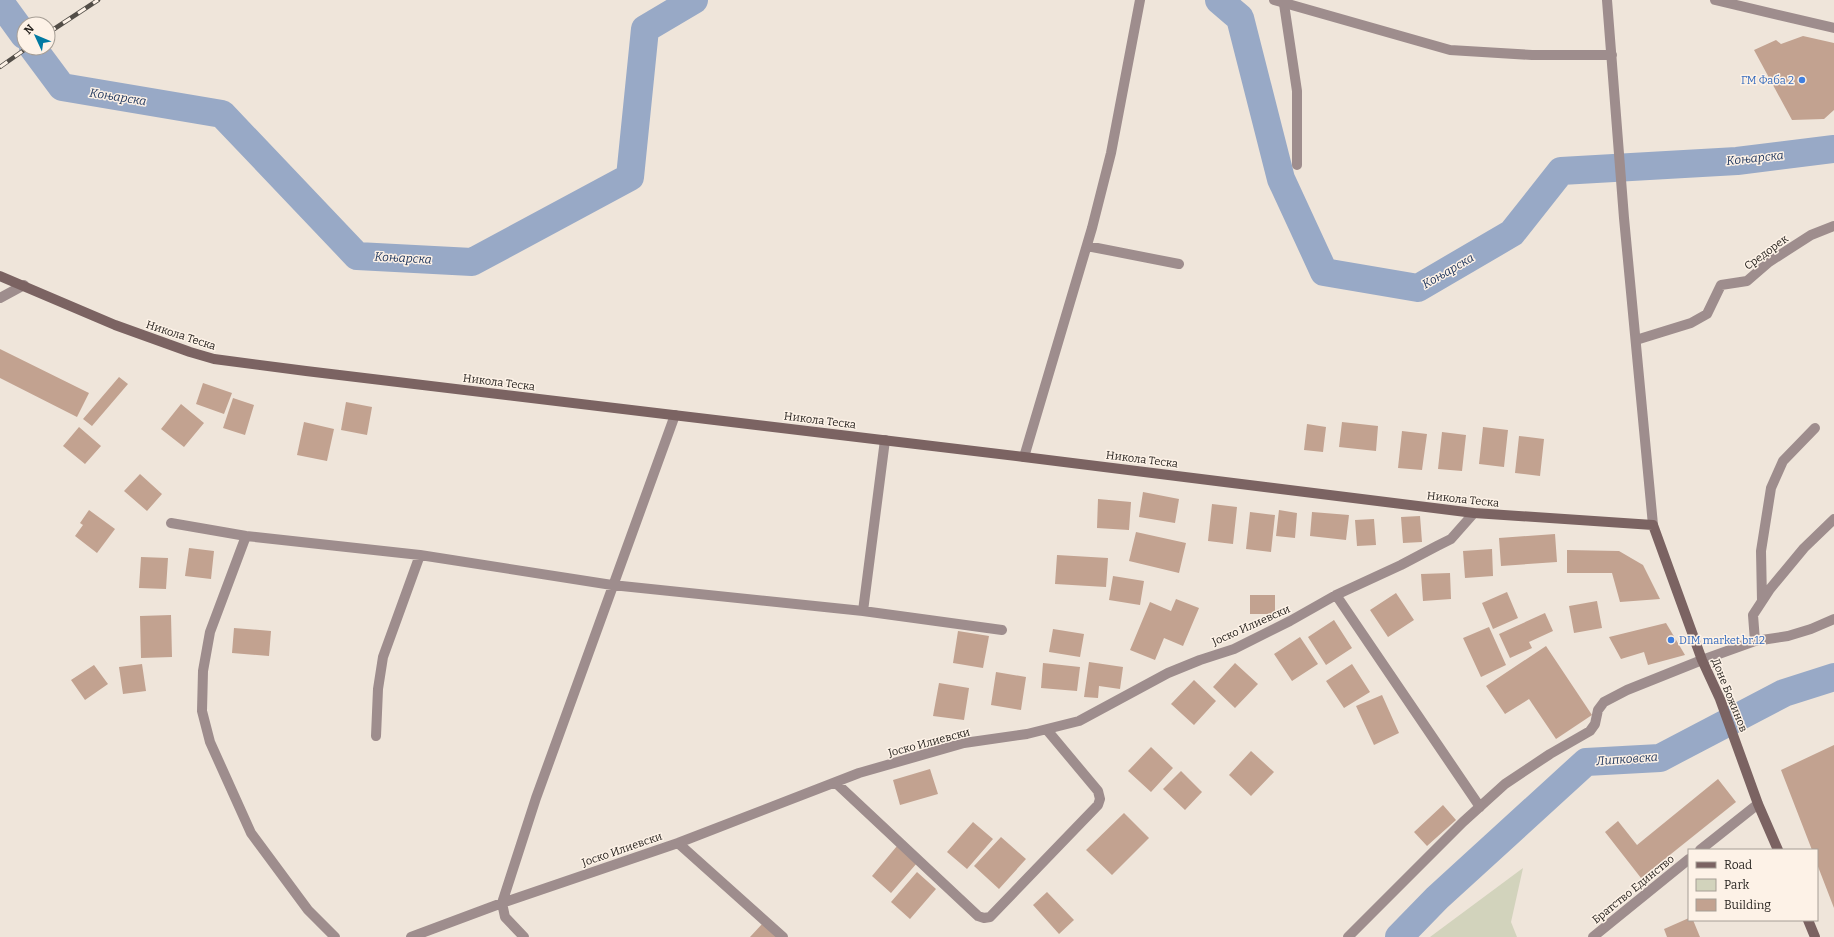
<svg xmlns="http://www.w3.org/2000/svg" width="1834" height="937" viewBox="0 0 1834 937" font-family="Bitter,serif">
<rect width="100%" height="100%" fill="#efe5da"/>
<path fill="#d2d3bc" d="M1523,868L1511,922L1517,937H1430Z"/>
<g fill="none" stroke-linecap="round" stroke-linejoin="round">
<path stroke="#98a9c6" stroke-width="28" d="M1219,0L1240,18L1281,179L1324,272L1418,288L1512,233L1561,171L1737,161L1834,149
M0,2L24,35
M33,48L62,87L222,114L357,256L472,262L630,177L645,29L694,0
M1399,937L1437,898L1586,762L1660,758L1784,693L1834,677"/>
</g>
<path fill="#c2a290" d="M1803,36L1834,43V110L1824,119L1792,120L1754,50L1776,40L1781,44Z
M0,349L89,393L77,417L0,378Z
M119,377L128,384L92,426L83,419Z
M203,383L232,393L224,414L196,404Z
M233,398L254,405L245,435L223,428Z
M346,402L372,407L367,435L341,430Z
M181,404L204,423L184,447L161,429Z
M304,422L334,429L327,461L297,455Z
M1342,422L1378,426L1376,451L1339,447Z
M1307,424L1326,427L1323,452L1304,450Z
M79,427L101,446L85,464L63,446Z
M1483,427L1508,430L1504,467L1479,464Z
M1402,431L1427,434L1422,470L1398,468Z
M1442,432L1466,435L1462,471L1438,469Z
M1519,436L1544,439L1540,476L1515,473Z
M140,474L162,494L147,511L124,491Z
M1143,492L1179,499L1175,523L1139,517Z
M1098,499L1131,502L1129,530L1097,528Z
M1212,504L1237,507L1233,544L1208,541Z
M89,510L115,529L97,553L75,536L83,525L80,523Z
M1279,510L1297,513L1295,538L1276,536Z
M1250,512L1275,515L1271,552L1246,549Z
M1312,512L1349,515L1346,540L1310,536Z
M1420,516L1422,542L1403,543L1401,517Z
M1374,519L1376,545L1357,546L1355,520Z
M1136,532L1186,543L1179,573L1129,561Z
M1555,534L1557,562L1501,566L1499,538Z
M189,548L214,551L211,579L185,576Z
M1492,549L1493,576L1465,578L1463,551Z
M1567,550L1619,551L1643,565L1660,599L1620,602L1612,573H1567Z
M1057,555L1108,558L1106,587L1055,584Z
M141,557L168,558L166,589L139,588Z
M1450,573L1451,599L1423,601L1421,574Z
M1113,576L1144,581L1140,605L1109,600Z
M1507,592L1518,618L1493,629L1482,603Z
M1396,593L1414,620L1388,637L1370,610Z
M1250,595H1275V614H1250Z
M1176,599L1199,608L1183,646L1164,638L1155,660L1130,650L1150,602L1171,611Z
M1597,601L1602,628L1574,633L1569,606Z
M1545,613L1553,631L1529,642L1532,648L1510,658L1499,634Z
M171,615L172,657L141,658L140,616Z
M1334,620L1352,648L1326,665L1308,637Z
M1666,623L1685,655L1648,665L1644,652L1621,659L1609,637Z
M1489,627L1506,665L1481,677L1463,638Z
M234,628L271,631L269,656L232,653Z
M1053,629L1084,634L1080,657L1049,652Z
M958,631L989,636L983,668L953,663Z
M1300,637L1318,664L1292,681L1274,654Z
M1546,646L1592,715L1556,739L1529,699L1505,714L1486,686Z
M1089,662L1123,667L1120,689L1099,686L1098,698L1084,697Z
M1043,663L1080,667L1077,691L1041,688Z
M1235,663L1258,684L1235,708L1213,687Z
M142,664L146,691L123,694L119,667Z
M1352,664L1370,692L1344,708L1326,681Z
M94,665L108,684L85,700L71,680Z
M996,672L1026,677L1021,710L991,705Z
M1194,680L1216,701L1194,725L1171,704Z
M939,683L969,688L964,720L933,716Z
M1382,695L1399,733L1374,745L1356,706Z
M1834,745V908L1817,864V850H1812L1781,770Z
M1151,747L1173,768L1151,792L1128,771Z
M1251,751L1274,772L1251,796L1229,775Z
M930,769L938,794L900,805L893,780Z
M1181,771L1202,792L1185,810L1163,789Z
M1718,779L1736,802L1641,878L1605,832L1618,821L1637,845Z
M1443,805L1456,820L1427,846L1414,832Z
M1124,813L1149,838L1112,875L1086,850Z
M973,822L993,839L967,869L947,852Z
M1001,837L1026,859L999,889L974,866Z
M897,846L917,863L891,893L872,876Z
M917,872L936,889L910,919L891,902Z
M1047,892L1074,920L1059,934L1033,905Z
M1689,918V920H1693L1700,937H1667L1664,929Z
M763,923L778,937H750Z"/>
<g fill="none" stroke-linecap="round" stroke-linejoin="round">
<path stroke="#9e8d8d" stroke-width="10" d="M1715,0L1834,28
M1284,4L1297,91V165
M1087,246L1179,264
M0,298L24,285
M1636,340L1691,323L1707,314L1721,285L1747,281L1769,262L1811,235L1834,226
M1024,457L1092,228L1111,153L1140,0
M171,523L246,536L420,555L612,585L863,611L1002,630
M246,536L210,632L203,671L202,711L210,742L251,833L308,910L335,937
M1336,595L1480,807
M1762,601L1761,551L1771,488L1783,461L1815,428
M863,611L885,440
M1755,641L1753,615L1770,589L1804,548L1834,519
M376,736L378,689L383,657L420,555
M836,783L978,916L984,918L990,917L1098,805L1100,799L1098,791L1047,730
M678,843L783,937
M1700,850L1758,804
M411,937L502,903L678,843L859,773L964,743L1027,734L1079,721L1168,673L1200,660L1234,649L1290,621L1336,595L1401,565L1437,546L1451,539L1474,513
M524,937L505,917L502,903L536,798L675,415
M1348,937L1463,822L1505,784L1550,754L1590,731L1595,724L1598,710L1604,702L1627,690L1702,660L1755,641L1788,636L1811,629L1834,619
M1593,937L1689,859"/>
<path stroke="#9e8d8d" stroke-width="10" d="M1274,0L1450,50L1532,55H1612
M1607,0L1624,218L1653,525"/>
<path stroke="#7b6362" stroke-width="10" d="M0,276L115,325L190,352L214,359L306,371L1024,457L1474,513L1653,525L1702,660L1720,699L1758,804L1778,850
M1808,920L1815,937"/>
<defs>
<path id="rail" d="M48,33L98,0
M0,67L27,48"/>
</defs>
<use href="#rail" stroke="#524d47" stroke-width="4.5"/>
<use href="#rail" stroke="#fdf2e7" stroke-width="3" stroke-dasharray="9" stroke-linecap="butt"/>
</g>
<g fill="#3f7fe0" stroke="#fdf2e7" stroke-width="1.5">
<circle cx="1802" cy="80" r="4"/>
<circle cx="1671" cy="640" r="4"/>
</g>
<g text-anchor="middle" stroke-width="3" stroke-linejoin="round" paint-order="stroke">
<g font-size="11" fill="#366cbe" stroke="#fdf2e7" text-anchor="end">
<text x="1794" y="84">ГМ Фаба 2</text>
<text x="1679" y="644" text-anchor="start">DIM market br.12</text>
</g>
<g font-size="11" fill="#231f1b" stroke="#fdf2e7">
<text transform="translate(1766 252) rotate(-36)" y="4">Средорек</text>
<text transform="translate(181 335) rotate(18)" y="4">Никола Теска</text>
<text transform="translate(499 382) rotate(7)" y="4">Никола Теска</text>
<text transform="translate(820 420) rotate(7)" y="4">Никола Теска</text>
<text transform="translate(1142 459) rotate(7)" y="4">Никола Теска</text>
<text transform="translate(1463 499) rotate(6)" y="4">Никола Теска</text>
<text transform="translate(1251 625) rotate(-24)" y="4">Јоско Илиевски</text>
<text transform="translate(1730 695) rotate(68)" y="4">Доне Божинов</text>
<text transform="translate(929 742) rotate(-15)" y="4">Јоско Илиевски</text>
<text transform="translate(622 849) rotate(-19)" y="4">Јоско Илиевски</text>
<text transform="translate(1633 889) rotate(-39)" y="4">Братство Единство</text>
</g>
<g font-size="12" font-style="italic" fill="#20375e" stroke="#fdf2e7">
<text transform="translate(118 97) rotate(9)" y="4">Коњарска</text>
<text transform="translate(1755 158) rotate(-6)" y="4">Коњарска</text>
<text transform="translate(403 258) rotate(3)" y="4">Коњарска</text>
<text transform="translate(1448 271) rotate(-30)" y="4">Коњарска</text>
<text transform="translate(1627 759) rotate(-4)" y="4">Липковска</text>
</g>
</g>
<rect x="1688" y="849" width="130" height="72" fill="#fdf2e7" stroke="#a69e95"/>
<rect x="1696" y="862" width="20" height="6" fill="#7b6362" stroke="#a69e95"/>
<text x="1724" y="869" font-size="12" fill="#231f1b">Road</text>
<rect x="1696" y="879" width="20" height="12" fill="#d2d3bc" stroke="#a69e95"/>
<text x="1724" y="889" font-size="12" fill="#231f1b">Park</text>
<rect x="1696" y="899" width="20" height="12" fill="#c2a290" stroke="#a69e95"/>
<text x="1724" y="909" font-size="12" fill="#231f1b">Building</text>
<g transform="translate(36 36) rotate(314)"><circle r="19" fill="#fdf2e7" stroke="#a69e95"/>
<path d="M0-3L7 15L0 10L-7 15Z" fill="#027aa2"/>
<text y="-6" font-size="11" font-weight="bold" text-anchor="middle" fill="#231f1b">N</text>
</g>
</svg>
